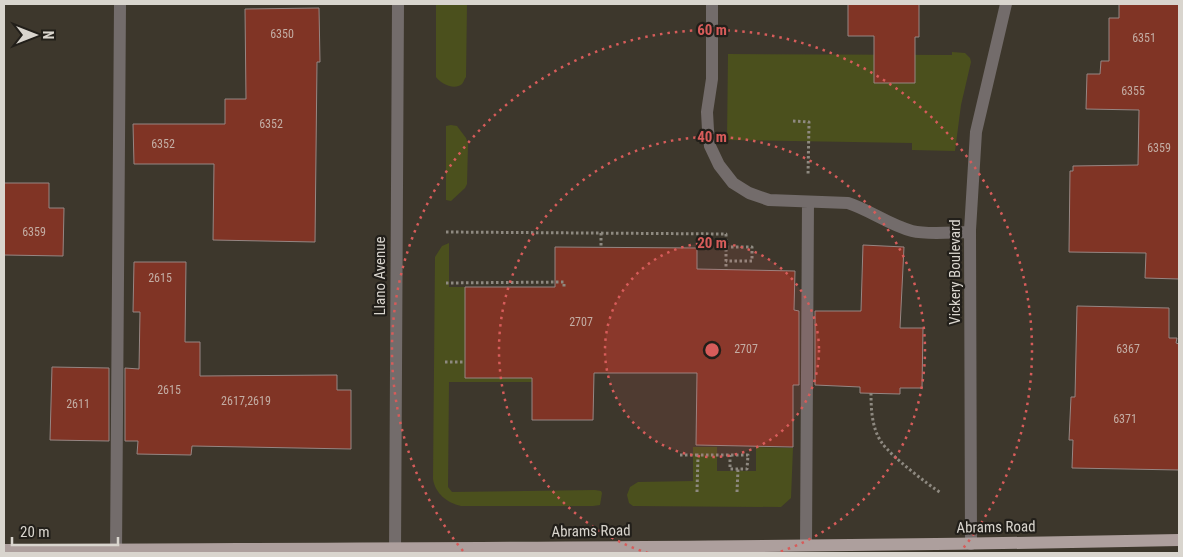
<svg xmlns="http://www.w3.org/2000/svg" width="1183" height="557" viewBox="0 0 1183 557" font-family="'Roboto Condensed',sans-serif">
<rect width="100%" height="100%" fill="#3d372c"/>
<path fill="#4b501d" d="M436,4H467L466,77C464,79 464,82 462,84C454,91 440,83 436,77Z
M952,52L965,53L970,58L971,62L961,105L955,151L912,150V143L727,140L728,54L952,55Z
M451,125L457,126L466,138L468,144L467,184L465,188L451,201L446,200V126Z
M449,243V287H465V378H494V358H532V382H449L448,487L452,492L595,490L601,491L602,493L600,505L593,506H461C447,503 435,493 433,479L435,257L442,246Z
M693,447H717V471H756V447L793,448L791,498L781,507L633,506L629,503L627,495L630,487L638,482L693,481Z"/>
<path fill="#803425" stroke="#968683" d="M848,4H919V37H915V83H874V36H848Z
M1119,4H1179V279L1145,278L1146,253L1069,252L1070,171H1073V166L1138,165L1139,110L1086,109L1087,74H1100L1101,61H1109V18H1119Z
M319,8L320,62H317L315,242L213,240L214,164H134L133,124H225V99H246L245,9Z
M4,183H49V208H64L63,256L4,255Z
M863,245L904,247L900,328H923L922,388H900V394L860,393V387L815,385V311H861Z
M555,247L697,248V269L795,271L794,310L799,311V385H793V447L696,445L697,373H594L593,420H532V378H465V287H555Z
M134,262H186L185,342H200V376L337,375V390H351V449L192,446L191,455L137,454L138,441H125V368L139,369L140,312H133Z
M1077,306L1169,308V338H1177L1176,343L1179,344V470L1072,468L1073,440H1069L1071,397H1075Z
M52,367L109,368V441L50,440Z"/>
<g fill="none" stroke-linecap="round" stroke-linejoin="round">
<path stroke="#8e8980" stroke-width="3" stroke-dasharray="2.5 2.5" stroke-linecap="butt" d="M793,121L809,122L808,176
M446,232L726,234V270
M601,233V247
M726,247H752V261H726
M446,283L564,282V287
M445,362H465
M871,393C871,410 872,429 882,443C891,456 927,484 941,493
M680,455H698
M697,492L698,455H748L747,469H730V455
M737,492L738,469"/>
<path stroke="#736c6b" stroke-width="12" d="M712,4V79L707,112L708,130L710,146L719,165L733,183L749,193L769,200L848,203C870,210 889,225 912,231C928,235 953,232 970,232
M971,544L970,230L976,132L1006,4
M806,545L808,202
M116,553L120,4
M395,553L398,4"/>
<path stroke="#ad9f9d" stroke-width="12" d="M4,550C396,548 787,548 1179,540"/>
</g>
<circle cx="712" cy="350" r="107" fill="#d75c5a" fill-opacity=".12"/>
<g fill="none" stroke="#d75c5a" stroke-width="2.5" stroke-dasharray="2.5 5">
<circle cx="712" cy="350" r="107"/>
<path d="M648 553A213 213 0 1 1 776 553"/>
<path d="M463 551A320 320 0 1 1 961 551"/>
</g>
<g text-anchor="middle" stroke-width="4.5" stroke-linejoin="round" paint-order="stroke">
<g font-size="12" fill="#c3ada4">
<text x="282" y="38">6350</text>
<text x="1144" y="42">6351</text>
<text x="1133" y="95">6355</text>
<text x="271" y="128">6352</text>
<text x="163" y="148">6352</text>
<text x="1159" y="152">6359</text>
<text x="34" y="236">6359</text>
<text x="160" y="282">2615</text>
<text x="581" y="326">2707</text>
<text x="746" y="353">2707</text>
<text x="1128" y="353">6367</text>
<text x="169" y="394">2615</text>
<text x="246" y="405">2617,2619</text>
<text x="78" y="408">2611</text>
<text x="1125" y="423">6371</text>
</g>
<g font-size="15" fill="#d9d5ce" stroke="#221f1a">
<text transform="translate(955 272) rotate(-90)" y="5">Vickery Boulevard</text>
<text transform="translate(380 276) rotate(-90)" y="5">Llano Avenue</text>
<text transform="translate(996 527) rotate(-1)" y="5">Abrams Road</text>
<text transform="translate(591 531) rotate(-1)" y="5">Abrams Road</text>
</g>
</g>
<circle cx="712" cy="350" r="8" fill="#d75c5a" stroke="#221f1a" stroke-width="2.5"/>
<g font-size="15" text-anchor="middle" font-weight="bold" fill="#d75c5a" stroke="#221f1a" stroke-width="4.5" stroke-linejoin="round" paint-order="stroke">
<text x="712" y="35">60 m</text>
<text x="712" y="142">40 m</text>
<text x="712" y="248">20 m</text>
</g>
<rect width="1183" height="557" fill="none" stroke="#d9d5ce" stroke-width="10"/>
<g transform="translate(35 35) rotate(90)" stroke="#221f1a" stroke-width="4" paint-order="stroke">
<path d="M0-4L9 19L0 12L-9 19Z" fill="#d9d5ce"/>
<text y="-8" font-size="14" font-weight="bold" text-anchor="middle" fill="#d9d5ce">N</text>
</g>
<path d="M12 537v8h106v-8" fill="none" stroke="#d9d5ce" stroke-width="2.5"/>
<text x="20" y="537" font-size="15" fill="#d9d5ce" stroke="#221f1a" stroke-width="4" paint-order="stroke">20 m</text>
</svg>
